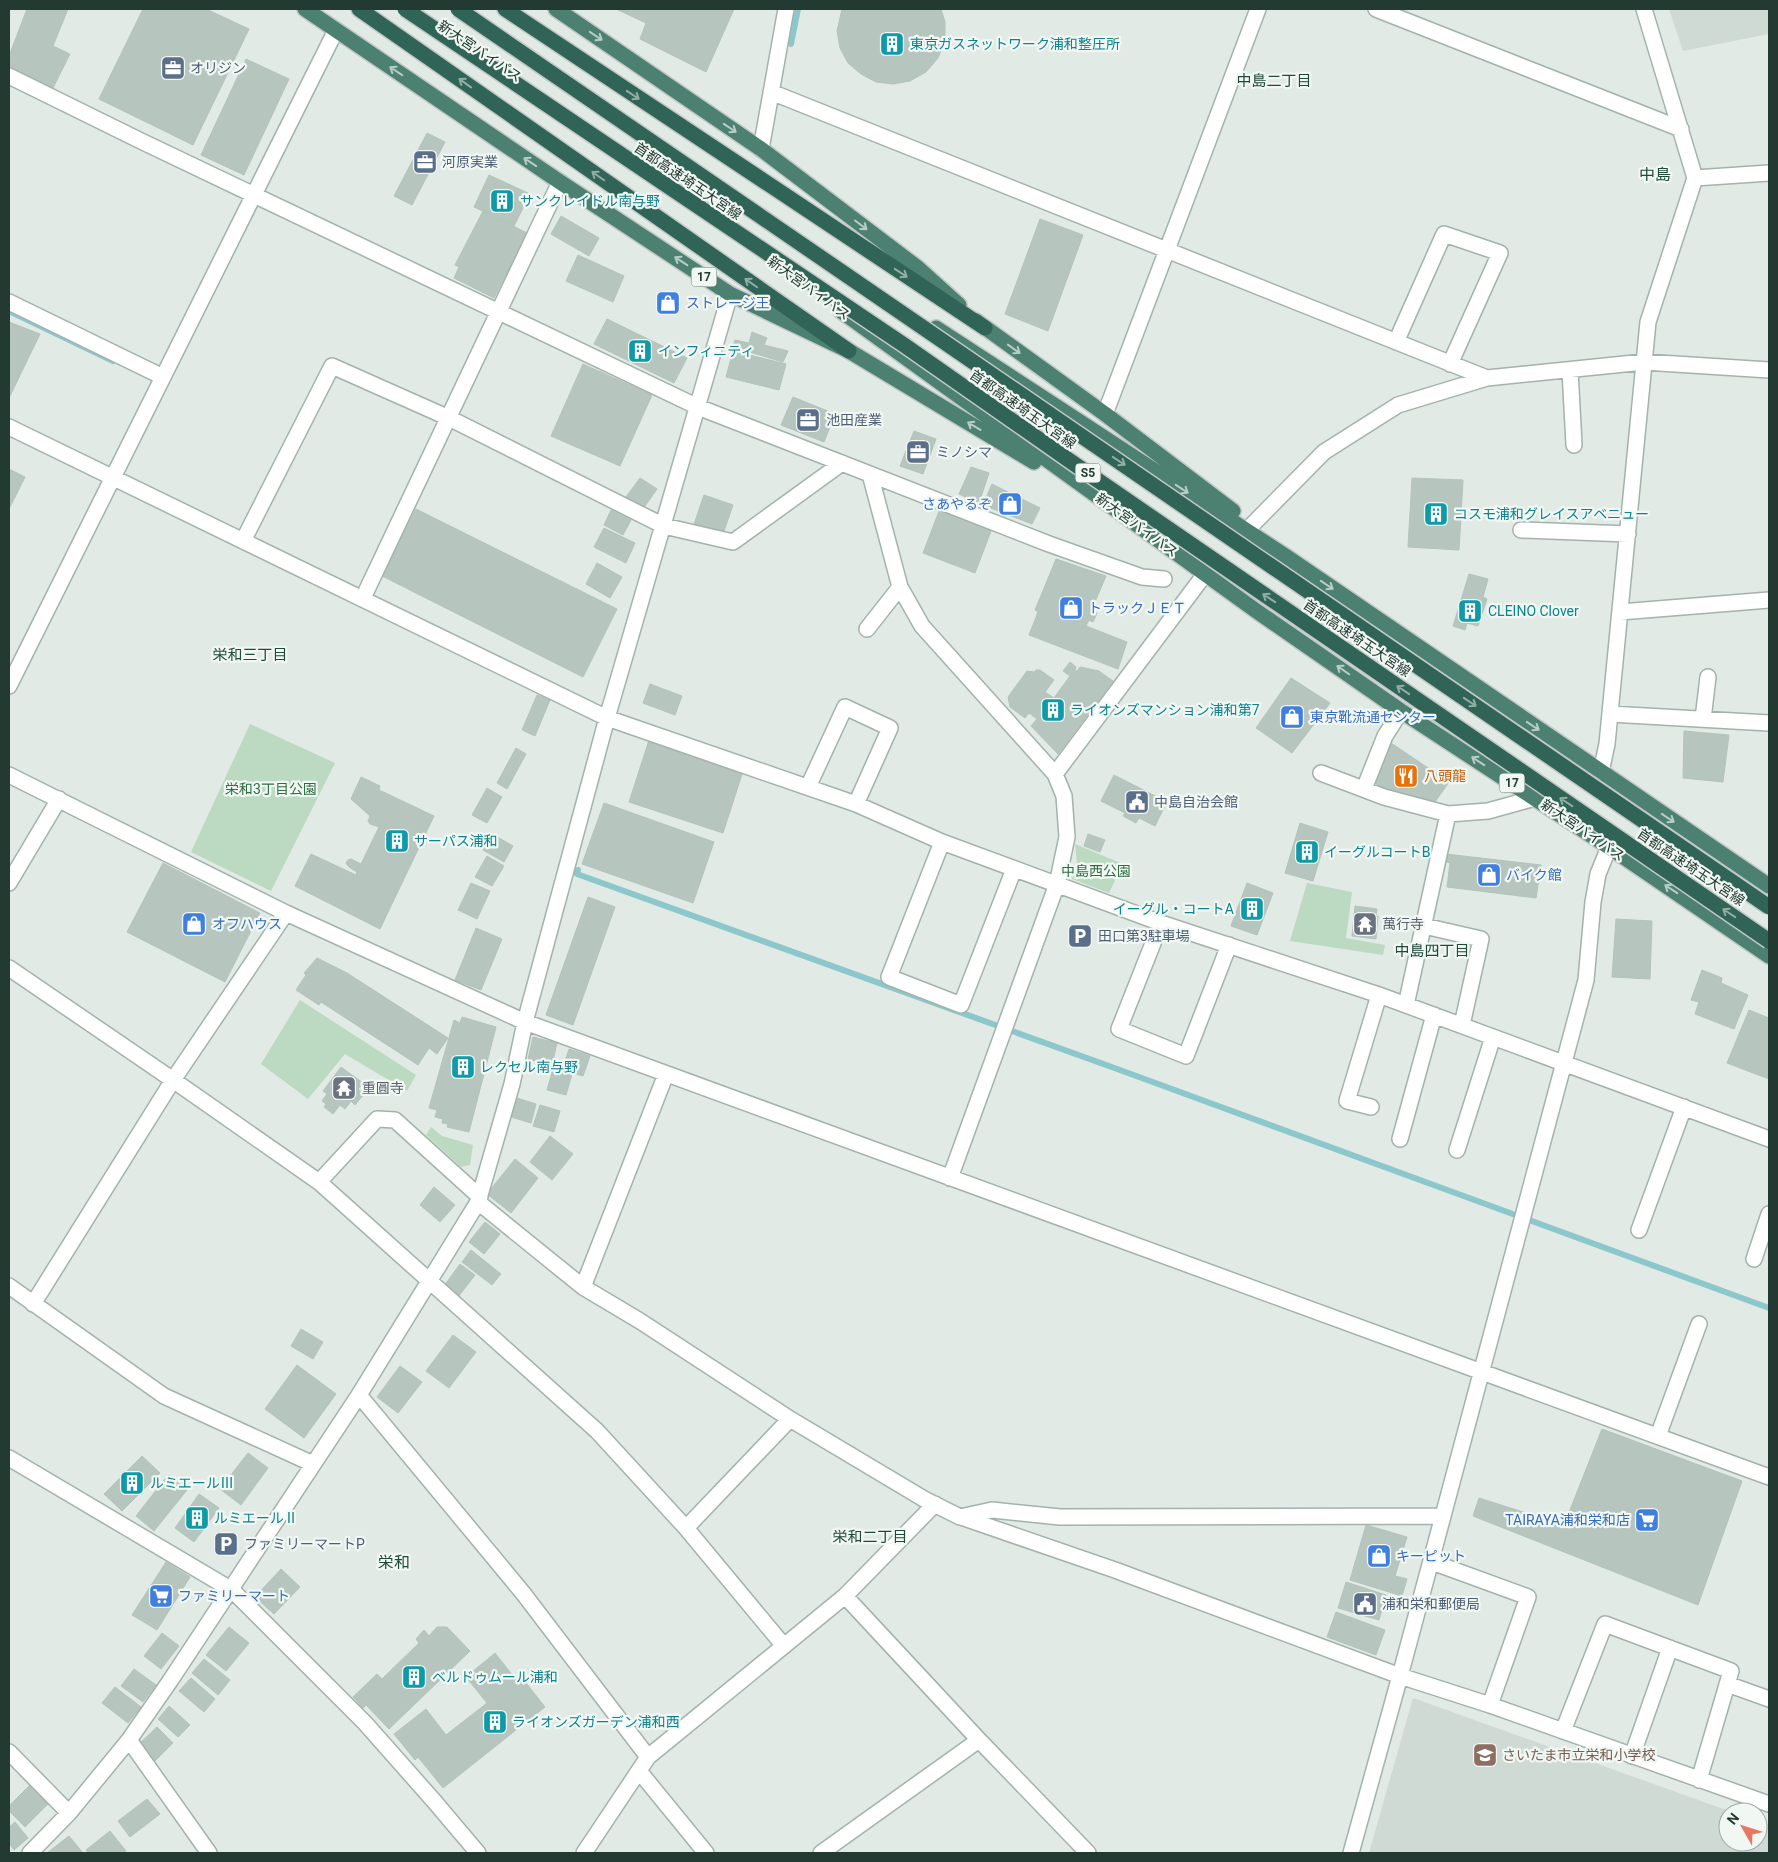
<svg xmlns="http://www.w3.org/2000/svg" width="1778" height="1862" viewBox="0 0 1778 1862" font-family="Roboto,'Noto Sans JP',sans-serif">
<rect width="100%" height="100%" fill="#e1eae5"/>
<path fill="#cfdad4" d="M1669,9H1769V34L1683,51Z
M1413,1698L1732,1812H1728V1842H1758V1821L1769,1825V1853H1369Z"/>
<path fill="#bbdac1" d="M250,724L335,763L271,891L191,852Z
M1075,844L1123,864L1109,893L1072,879L1077,862Z
M1307,883L1352,892L1346,938L1385,945L1383,955L1290,941Z
M300,1000L416,1075L407,1091L345,1054L308,1099L261,1064Z
M431,1127L442,1136L473,1145L470,1165L461,1167L426,1135Z"/>
<g fill="none" stroke-linecap="round" stroke-linejoin="round">
<path stroke="#8cc7cc" stroke-width="6" d="M791,44L798,9
M9,311L113,361
M578,870L577,874L1120,1070L1769,1308"/>
</g>
<path fill="#b6c5be" stroke="#b3c3bc" d="M27,9H68L53,46L70,54L53,88L9,68V56Z
M143,9H206L249,29L193,145L99,99Z
M616,9H734L706,72L640,39L646,23Z
M842,9H941L945,22V41L938,58L926,72L910,81L893,84L876,82L861,74L848,63L840,48L837,31Z
M246,59L289,79L244,175L201,155Z
M427,133L445,142L412,205L394,196Z
M489,175L530,194L514,226L474,207Z
M483,211L527,233L494,298L454,278L459,267L455,265Z
M561,216L599,238L589,256L551,234Z
M1040,219L1083,235L1048,331L1005,314Z
M578,255L624,276L613,302L566,281Z
M607,319L687,358L674,383L594,344Z
M9,322L40,334L9,398Z
M752,332L767,338L764,345L788,351L783,362L733,347L735,340L749,343Z
M733,351L786,364L779,390L726,377Z
M583,364L652,395L620,466L551,436Z
M793,397L835,414L824,442L781,425Z
M914,431L936,439L923,474L900,466Z
M971,467L989,473L979,503L959,494Z
M9,469L25,477L9,509Z
M640,478L657,489L643,509L626,497Z
M1412,478L1463,480L1459,550L1408,547Z
M992,484L1040,508L1032,524L983,505Z
M704,495L733,505L723,534L694,524Z
M941,506L993,526L975,573L923,553Z
M416,509L617,609L583,677L382,576Z
M611,510L631,520L623,535L604,525Z
M604,528L635,543L626,563L594,547Z
M1056,559L1106,576L1091,611L1097,613L1093,622L1089,620L1086,626L1127,642L1118,669L1029,635L1038,612L1035,610Z
M597,563L622,577L610,598L586,584Z
M1469,574L1488,579L1483,597L1487,599L1478,626L1467,623L1465,630L1453,626Z
M1070,662L1076,667L1075,670L1077,671L1080,667L1099,671L1113,681L1058,754L1031,726L1037,719L1029,713L1025,718L1010,707L1008,697L1027,671L1034,672L1036,670H1040L1054,680L1045,692L1054,698L1070,676L1063,671Z
M1291,678L1330,703L1292,753L1256,728Z
M650,684L682,696L675,715L643,703Z
M537,695L550,700L535,736L522,730Z
M1684,731L1729,735L1723,782L1683,778Z
M650,737L744,768L723,833L629,802Z
M1391,743L1449,782L1435,802L1412,798L1386,790L1373,782Z
M516,748L526,754L507,789L497,783Z
M1114,775L1167,802L1155,826L1139,818L1136,823L1123,816L1125,813L1101,801Z
M361,777L380,786L379,790L434,816L380,929L295,886L311,854L356,875L357,872L349,867L346,863L348,860L351,859L361,864L379,827L370,824L368,821L370,816L351,799Z
M487,788L502,797L487,823L472,815Z
M604,803L714,842L693,903L582,864Z
M1300,823L1328,832L1313,881L1285,873Z
M492,834L513,846L504,862L483,850Z
M1088,834L1105,840L1100,852L1084,846Z
M1446,854L1541,865L1536,898L1447,887L1450,863L1444,861Z
M487,856L504,866L492,886L475,877Z
M163,863L260,913L225,982L127,932Z
M471,883L490,891L477,919L458,910Z
M1247,883L1273,893L1257,935L1231,926Z
M588,897L615,907L573,1025L546,1015Z
M1355,906L1377,909L1376,916H1378L1376,939L1352,936Z
M1616,919L1652,921L1650,979L1612,977Z
M476,928L502,939L481,990L455,980Z
M317,958L347,973L448,1038L437,1054L429,1048L418,1065L321,1002L319,1005L296,990L306,975L304,973Z
M1702,970L1722,978L1721,983L1748,995L1734,1029L1695,1014L1699,1002L1691,1000Z
M1749,1010L1769,1018V1079L1727,1063Z
M462,1017L496,1027L469,1132L447,1127L448,1124L442,1123L443,1119L435,1117L437,1110L429,1108L454,1020L460,1023Z
M533,1037L557,1043L552,1065L528,1059Z
M569,1049L590,1056L583,1076L562,1070Z
M341,1067L363,1083L358,1089L364,1094L355,1105L351,1101L345,1109L340,1105L333,1114L324,1107L326,1104L322,1101L327,1094L323,1091Z
M553,1069L572,1074L566,1095L547,1090Z
M517,1098L536,1104L531,1123L511,1117Z
M540,1105L560,1111L554,1132L533,1126Z
M550,1136L573,1154L552,1180L530,1162Z
M515,1159L538,1178L511,1213L487,1194Z
M434,1187L455,1205L440,1222L420,1205Z
M485,1222L500,1234L484,1254L469,1242Z
M471,1250L501,1274L492,1285L462,1262Z
M460,1264L475,1275L458,1297L444,1286Z
M301,1329L323,1342L313,1359L291,1346Z
M453,1335L476,1352L449,1388L426,1371Z
M297,1365L336,1394L304,1438L265,1409Z
M400,1366L422,1382L398,1413L377,1397Z
M1602,1429L1742,1481L1698,1605L1473,1516L1479,1498L1564,1525Z
M248,1453L268,1468L241,1505L220,1489Z
M142,1456L160,1473L122,1511L104,1494Z
M168,1475L187,1490L154,1531L136,1516Z
M199,1494L219,1508L194,1542L175,1528Z
M1366,1525L1407,1537L1395,1576L1407,1579L1402,1596L1350,1580Z
M166,1562L190,1577L157,1630L132,1615Z
M281,1569L300,1587L274,1614L255,1597Z
M1346,1582L1386,1595L1379,1620L1338,1608Z
M1336,1612L1385,1630L1376,1655L1327,1637Z
M229,1627L249,1643L226,1671L206,1655Z
M437,1627H447L470,1651L389,1729L366,1705L363,1708L353,1697L377,1674L382,1679L419,1643L416,1639L424,1630L429,1636Z
M162,1633L179,1646L161,1669L144,1656Z
M495,1653L518,1682L523,1679L545,1707L443,1788L418,1757L415,1760L394,1734L426,1709L446,1735L487,1703L466,1677Z
M204,1659L230,1680L218,1695L192,1673Z
M134,1669L156,1685L143,1702L121,1686Z
M191,1678L215,1699L204,1712L179,1691Z
M115,1687L141,1707L128,1723L102,1703Z
M169,1706L190,1725L178,1737L158,1719Z
M157,1727L173,1743L155,1761L139,1744Z
M30,1785L48,1804L25,1827L9,1811V1806Z
M147,1799L160,1814L130,1837L118,1821Z
M15,1822L28,1838L14,1850L9,1843V1827Z
M110,1831L126,1851L123,1853H88L86,1850Z
M69,1836L83,1853H47Z"/>
<g fill="none" stroke-linecap="round" stroke-linejoin="round">
<defs>
<path id="minor" d="M1376,9L1681,129
M1644,9L1695,178
M9,76L141,141L698,407L1049,544L1142,577L1164,579
M771,92L1487,378
M761,149L786,9
M9,302L163,377
M1396,342L1444,234L1500,253L1450,364
M1570,370L1574,445
M1105,414L1258,9
M9,427L607,718L856,804L942,842L1161,923L1379,995L1769,1139
M870,474L900,587L922,626L1055,774L1064,796L1067,837L1057,884L950,1178
M1252,525L1324,452L1398,405L1487,378L1644,362L1769,370
M1521,530L1628,534
M243,541L332,366L449,418L664,526L733,542L842,463
M363,598L560,182
M1620,612L1769,600
M867,629L900,587
M9,686L336,30
M1610,714L1769,723
M1703,719L1708,677
M1601,772L1607,744L1648,322L1695,178L1769,173
M1321,773L1384,797L1448,814L1488,811L1535,798
M1055,774L1205,574
M9,775L286,913L525,1022L1769,1477
M808,787L845,707L890,728L856,804
M1364,789L1385,736L1401,711
M942,842L889,977L961,1005L1014,869
M9,883L59,799
M1161,923L1119,1029L1186,1056L1229,945
M1424,926L1481,939L1462,1025
M9,968L173,1080L319,1182L597,1431L686,1528L784,1646
M1406,1005L1448,814
M1371,1107L1347,1101L1379,995
M1400,1139L1434,1015
M1457,1150L1493,1037
M319,1182L377,1119L395,1120L480,1197
M478,1202L583,1287L640,1321L790,1419L924,1499L960,1517L992,1510L1060,1517L1443,1516L1586,980L1593,902L1598,874L1609,847
M1639,1230L1684,1107
M1754,1259L1769,1214
M9,1286L164,1396L313,1464
M583,1287L666,1074
M33,1304L173,1080L286,913
M359,1395L523,1593L648,1757
M1658,1436L1699,1324
M9,1458L232,1590L365,1723L434,1801L478,1853
M1443,1516L1400,1676L1490,1705L1769,1804
M961,1517L1115,1570L1400,1676L1351,1853
M686,1528L790,1419
M1432,1562L1528,1597L1490,1705
M845,1596L935,1504
M1727,1684L1769,1699
M1563,1731L1605,1624L1731,1671L1699,1780
M129,1740L209,1853
M9,1752L69,1813
M1632,1756L1670,1648
M639,1771L706,1853
M30,1853L69,1813L129,1740L170,1681L359,1395L478,1202L512,1084L525,1022L607,718L730,294
M584,1853L648,1757L845,1596L979,1740L1088,1853
M821,1853L979,1740"/>
<path id="trunk" d="M305,9L560,182L730,294L849,351L1034,462
M556,9L761,149L918,268L959,305
M841,311L1255,610L1401,711L1609,847L1769,956
M976,321L1105,414L1233,511
M936,328L1287,557L1769,886"/>
<path id="motorway" d="M359,9L849,351
M505,9L985,328"/>
</defs>
<use href="#minor" stroke="#a4b2ac" stroke-width="18"/>
<use href="#trunk" stroke="#c1c8c6" stroke-width="18"/>
<use href="#motorway" stroke="#c1c8c6" stroke-width="18"/>
<use href="#minor" stroke="#fff" stroke-width="15"/>
<use href="#trunk" stroke="#4c8071" stroke-width="15"/>
<use href="#motorway" stroke="#306456" stroke-width="15"/>
<defs>
<path id="motorway-bridge" d="M405,9L904,345L1093,477L1769,941
M458,9L1769,907"/>
</defs>
<use href="#motorway-bridge" stroke="#c1c8c6" stroke-width="18" stroke-linecap="butt"/>
<use href="#motorway-bridge" stroke="#306456" stroke-width="15"/>
</g>
<defs><path id="oneway-shaft" d="M-6 0H5M1.5-3L5.5 0L1.5 3" fill="none" stroke-width="1.6" stroke-linecap="round" stroke-linejoin="round" transform="scale(1.25)"/></defs>
<g stroke="#b7cdc6">
<use href="#oneway-shaft" transform="translate(596 36) rotate(34)"/>
<use href="#oneway-shaft" transform="translate(396 71) rotate(-146)"/>
<use href="#oneway-shaft" transform="translate(730 128) rotate(34)"/>
<use href="#oneway-shaft" transform="translate(530 162) rotate(-146)"/>
<use href="#oneway-shaft" transform="translate(861 225) rotate(37)"/>
<use href="#oneway-shaft" transform="translate(681 261) rotate(-147)"/>
<use href="#oneway-shaft" transform="translate(1014 349) rotate(36)"/>
<use href="#oneway-shaft" transform="translate(974 426) rotate(-149)"/>
<use href="#oneway-shaft" transform="translate(1182 489) rotate(33)"/>
<use href="#oneway-shaft" transform="translate(1327 585) rotate(34)"/>
<use href="#oneway-shaft" transform="translate(1343 670) rotate(-145)"/>
<use href="#oneway-shaft" transform="translate(1533 726) rotate(34)"/>
<use href="#oneway-shaft" transform="translate(1478 761) rotate(-147)"/>
<use href="#oneway-shaft" transform="translate(1668 818) rotate(34)"/>
<use href="#oneway-shaft" transform="translate(1671 889) rotate(-146)"/>
</g>
<g stroke="#90aea4">
<use href="#oneway-shaft" transform="translate(465 83) rotate(-144)"/>
<use href="#oneway-shaft" transform="translate(633 95) rotate(34)"/>
<use href="#oneway-shaft" transform="translate(598 176) rotate(-145)"/>
<use href="#oneway-shaft" transform="translate(901 273) rotate(33)"/>
<use href="#oneway-shaft" transform="translate(751 283) rotate(-145)"/>
<use href="#oneway-shaft" transform="translate(1119 461) rotate(34)"/>
<use href="#oneway-shaft" transform="translate(1269 598) rotate(-146)"/>
<use href="#oneway-shaft" transform="translate(1403 690) rotate(-146)"/>
<use href="#oneway-shaft" transform="translate(1470 702) rotate(34)"/>
<use href="#oneway-shaft" transform="translate(1566 802) rotate(-146)"/>
<use href="#oneway-shaft" transform="translate(1729 913) rotate(-146)"/>
</g>
<defs>
<symbol id="building-square" viewBox="-11 -11 22 22"><rect x="-9" y="-9" width="18" height="18" rx="4" fill="#0f9aa8" stroke="#f1f7f3"/><path d="M-4-6H4V6H1V3H-1V6H-4ZM-2.5-4.3h1.7v1.8h-1.7ZM.8-4.3h1.7v1.8H.8ZM-2.5-1h1.7V.8h-1.7ZM.8-1h1.7V.8H.8Z" fill="#fff"/></symbol>
<symbol id="office-square" viewBox="-11 -11 22 22"><rect x="-9" y="-9" width="18" height="18" rx="4" fill="#5c6f8a" stroke="#f1f7f3"/><path d="M-6-3h4V-5.5h4V-3h4V5H-6ZM-1-4.5V-3h2v-1.5ZM-6 0V1H6V0Z" fill="#fff"/></symbol>
<symbol id="shop-square" viewBox="-11 -11 22 22"><rect x="-9" y="-9" width="18" height="18" rx="4" fill="#3f7fe0" stroke="#f1f7f3"/><path d="M-5-2.5h2.3a2.7 3.5 0 0 1 5.4 0H5L5.5 6h-11ZM-1.5-2.5h3a1.5 2.3 0 0 0-3 0Z" fill="#fff"/></symbol>
<symbol id="restaurant-square" viewBox="-11 -11 22 22"><rect x="-9" y="-9" width="18" height="18" rx="4" fill="#e8710a" stroke="#f1f7f3"/><path d="M-5-6h1v4h1v-4h1v4h1v-4h1v5L-1.5 .5V6h-2V.5L-5-1ZM5-6V6H3V1.5H1.5Q1.5-4 5-6Z" fill="#fff"/></symbol>
<symbol id="civic-square" viewBox="-11 -11 22 22"><rect x="-9" y="-9" width="18" height="18" rx="4" fill="#5c6f8a" stroke="#f1f7f3"/><path d="M-.6-6.5H3V-4.5H.6V-3L4-1V1h2V6H-6V1h2V-1L-.6-3ZM-1.2 2.5V6h2.4V2.5Z" fill="#fff"/></symbol>
<symbol id="temple-square" viewBox="-11 -11 22 22"><rect x="-9" y="-9" width="18" height="18" rx="4" fill="#6b7280" stroke="#f1f7f3"/><path d="M0-6L5-2H3V0L6.5 2.5H4V6H1.5V3h-3V6H-4V2.5H-6.5L-3 0V-2H-5Z" fill="#fff"/></symbol>
<symbol id="parking-square" viewBox="-11 -11 22 22"><rect x="-9" y="-9" width="18" height="18" rx="4" fill="#5c6f8a" stroke="#f1f7f3"/><path d="M-3.5-5.5H1a3.5 3.5 0 0 1 0 7H-1V5.5H-3.5ZM-1-3.4V-.6H.8a1.4 1.4 0 0 0 0-2.8Z" fill="#fff"/></symbol>
<symbol id="supermarket-square" viewBox="-11 -11 22 22"><rect x="-9" y="-9" width="18" height="18" rx="4" fill="#3f7fe0" stroke="#f1f7f3"/><path d="M-6-5.5h2.5l.6 2H6L4.5 2H-2.5L-4.4-4H-6ZM-1.5 3.2a1.3 1.3 0 1 0 .1 0ZM3 3.2a1.3 1.3 0 1 0 .1 0Z" fill="#fff"/></symbol>
<symbol id="school-square" viewBox="-11 -11 22 22"><rect x="-9" y="-9" width="18" height="18" rx="4" fill="#8d6e63" stroke="#f1f7f3"/><path d="M0-5L7-2L0 1L-7-2ZM-4 1L0 2.5L4 1V4Q0 6-4 4Z" fill="#fff"/></symbol>
</defs>
<g fill-rule="evenodd">
<use href="#building-square" x="878" y="30" width="28" height="28"/>
<use href="#office-square" x="159" y="54" width="28" height="28"/>
<use href="#office-square" x="411" y="148" width="28" height="28"/>
<use href="#building-square" x="488" y="187" width="28" height="28"/>
<use href="#shop-square" x="654" y="289" width="28" height="28"/>
<use href="#building-square" x="626" y="337" width="28" height="28"/>
<use href="#office-square" x="794" y="406" width="28" height="28"/>
<use href="#office-square" x="904" y="438" width="28" height="28"/>
<use href="#shop-square" x="996" y="490" width="28" height="28"/>
<use href="#building-square" x="1422" y="500" width="28" height="28"/>
<use href="#shop-square" x="1057" y="594" width="28" height="28"/>
<use href="#building-square" x="1456" y="597" width="28" height="28"/>
<use href="#building-square" x="1039" y="696" width="28" height="28"/>
<use href="#shop-square" x="1278" y="703" width="28" height="28"/>
<use href="#restaurant-square" x="1392" y="762" width="28" height="28"/>
<use href="#civic-square" x="1123" y="788" width="28" height="28"/>
<use href="#building-square" x="383" y="827" width="28" height="28"/>
<use href="#building-square" x="1293" y="838" width="28" height="28"/>
<use href="#shop-square" x="1475" y="861" width="28" height="28"/>
<use href="#building-square" x="1238" y="895" width="28" height="28"/>
<use href="#shop-square" x="180" y="910" width="28" height="28"/>
<use href="#temple-square" x="1351" y="910" width="28" height="28"/>
<use href="#parking-square" x="1066" y="922" width="28" height="28"/>
<use href="#building-square" x="449" y="1053" width="28" height="28"/>
<use href="#temple-square" x="330" y="1074" width="28" height="28"/>
<use href="#building-square" x="118" y="1469" width="28" height="28"/>
<use href="#building-square" x="183" y="1504" width="28" height="28"/>
<use href="#supermarket-square" x="1633" y="1506" width="28" height="28"/>
<use href="#parking-square" x="212" y="1530" width="28" height="28"/>
<use href="#shop-square" x="1365" y="1542" width="28" height="28"/>
<use href="#supermarket-square" x="147" y="1582" width="28" height="28"/>
<use href="#civic-square" x="1351" y="1590" width="28" height="28"/>
<use href="#building-square" x="400" y="1663" width="28" height="28"/>
<use href="#building-square" x="481" y="1708" width="28" height="28"/>
<use href="#school-square" x="1471" y="1741" width="28" height="28"/>
</g>
<g text-anchor="middle" stroke-width="4.5" stroke-linejoin="round" paint-order="stroke">
<g fill="#f1f7f3" stroke="#60736c" stroke-width="1">
<rect x="691.5" y="267.5" width="25" height="19" rx="4"/>
<rect x="1075.5" y="463.5" width="25" height="19" rx="4"/>
<rect x="1499.5" y="773.5" width="25" height="19" rx="4"/>
</g>
<g font-size="12" font-weight="bold" fill="#223a32">
<text x="704" y="281">17</text>
<text x="1088" y="477">S5</text>
<text x="1512" y="787">17</text>
</g>
<g font-size="14" fill="#0d838f" stroke="#f1f7f3" text-anchor="start">
<text x="910" y="49">東京ガスネットワーク浦和整圧所</text>
<text x="520" y="206">サンクレイドル南与野</text>
<text x="658" y="356">インフィニティ</text>
<text x="1454" y="519">コスモ浦和グレイスアベニュー</text>
<text x="1488" y="616">CLEINO Clover</text>
<text x="1070" y="715">ライオンズマンション浦和第7</text>
<text x="414" y="846">サーパス浦和</text>
<text x="1324" y="857">イーグルコートB</text>
<text x="1234" y="914" text-anchor="end">イーグル・コートA</text>
<text x="480" y="1072">レクセル南与野</text>
<text x="150" y="1488">ルミエールⅢ</text>
<text x="214" y="1523">ルミエールⅡ</text>
<text x="432" y="1682">ベルドゥムール浦和</text>
<text x="512" y="1727">ライオンズガーデン浦和西</text>
</g>
<g font-size="14" fill="#223a32" stroke="#f1f7f3">
<text transform="translate(480 51) rotate(34)" y="5">新大宮バイパス</text>
<text transform="translate(688 181) rotate(34)" y="5">首都高速埼玉大宮線</text>
<text transform="translate(809 288) rotate(36)" y="5">新大宮バイパス</text>
<text transform="translate(1023 409) rotate(35)" y="5">首都高速埼玉大宮線</text>
<text transform="translate(1137 525) rotate(36)" y="5">新大宮バイパス</text>
<text transform="translate(1357 638) rotate(34)" y="5">首都高速埼玉大宮線</text>
<text transform="translate(1583 830) rotate(34)" y="5">新大宮バイパス</text>
<text transform="translate(1691 867) rotate(34)" y="5">首都高速埼玉大宮線</text>
</g>
<g font-size="14" fill="#4e5e75" stroke="#f1f7f3" text-anchor="start">
<text x="190" y="73">オリジン</text>
<text x="442" y="167">河原実業</text>
<text x="826" y="425">池田産業</text>
<text x="936" y="457">ミノシマ</text>
<text x="1154" y="807">中島自治会館</text>
<text x="1098" y="941">田口第3駐車場</text>
<text x="244" y="1549">ファミリーマートP</text>
<text x="1382" y="1609">浦和栄和郵便局</text>
</g>
<g font-size="14" fill="#366cbe" stroke="#f1f7f3" text-anchor="start">
<text x="686" y="308">ストレージ王</text>
<text x="992" y="509" text-anchor="end">さあやるぞ</text>
<text x="1088" y="613">トラックＪＥＴ</text>
<text x="1310" y="722">東京靴流通センター</text>
<text x="1506" y="880">バイク館</text>
<text x="212" y="929">オフハウス</text>
<text x="1630" y="1525" text-anchor="end">TAIRAYA浦和栄和店</text>
<text x="1396" y="1561">キーピット</text>
<text x="178" y="1601">ファミリーマート</text>
</g>
<g font-size="14" fill="#c56008" stroke="#f1f7f3" text-anchor="start">
<text x="1424" y="781">八頭龍</text>
</g>
<g font-size="14" fill="#2f6e43" stroke="#f1f7f3">
<text x="271" y="794">栄和3丁目公園</text>
<text x="1096" y="876">中島西公園</text>
</g>
<g font-size="14" fill="#5b616d" stroke="#f1f7f3" text-anchor="start">
<text x="1382" y="929">萬行寺</text>
<text x="362" y="1093">重圓寺</text>
</g>
<g font-size="14" fill="#785e54" stroke="#f1f7f3" text-anchor="start">
<text x="1502" y="1760">さいたま市立栄和小学校</text>
</g>
<g font-size="15" fill="#204a3d" stroke="#f1f7f3">
<text x="1274" y="86">中島二丁目</text>
<text x="250" y="660">栄和三丁目</text>
<text x="1432" y="956">中島四丁目</text>
<text x="870" y="1542">栄和二丁目</text>
</g>
<g font-size="16" fill="#204a3d" stroke="#f1f7f3">
<text x="1655" y="180">中島</text>
<text x="394" y="1568">栄和</text>
</g>
</g>
<rect width="1778" height="1862" fill="none" stroke="#223a32" stroke-width="20"/>
<g transform="translate(1743 1827) rotate(309)"><circle r="24" fill="#f1f7f3" stroke="#9eaba6"/>
<path d="M0-4L9 19L0 12L-9 19Z" fill="#e97860"/>
<text y="-8" font-size="14" font-weight="bold" text-anchor="middle" fill="#223a32">N</text>
</g>
</svg>
